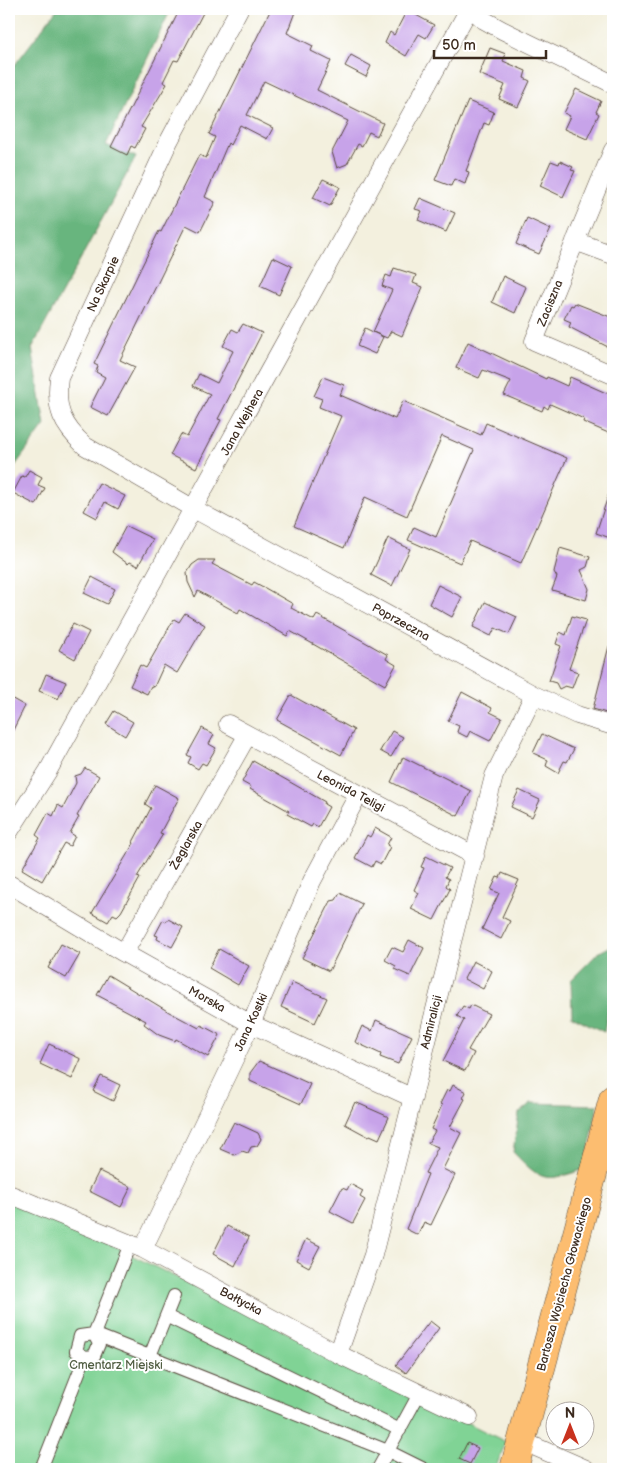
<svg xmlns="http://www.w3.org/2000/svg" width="622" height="1478" viewBox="0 0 622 1478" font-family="'Balsamiq Sans',sans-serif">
<rect width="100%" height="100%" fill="#fff"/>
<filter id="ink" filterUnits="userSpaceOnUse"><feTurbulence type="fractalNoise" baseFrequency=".02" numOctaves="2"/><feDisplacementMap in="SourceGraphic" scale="10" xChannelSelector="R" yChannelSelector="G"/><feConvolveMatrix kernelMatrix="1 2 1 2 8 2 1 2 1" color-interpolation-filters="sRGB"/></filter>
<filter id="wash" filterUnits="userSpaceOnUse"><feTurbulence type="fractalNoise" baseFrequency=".0096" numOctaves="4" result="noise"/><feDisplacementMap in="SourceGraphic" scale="20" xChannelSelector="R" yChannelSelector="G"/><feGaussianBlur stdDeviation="1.12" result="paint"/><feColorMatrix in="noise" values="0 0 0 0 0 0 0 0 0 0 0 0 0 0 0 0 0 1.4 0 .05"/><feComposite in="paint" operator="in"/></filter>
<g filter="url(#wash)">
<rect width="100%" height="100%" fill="#f3f0de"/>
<path fill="#80d395" stroke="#5e7e5a" d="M9,1194L506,1442L495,1469H9Z"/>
<path fill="#68b57e" stroke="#52704e" d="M57,9H171L106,145L136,157L32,348L45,425L9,474V66H14Z
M613,945V981L604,1032L572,1016L571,980L598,953Z
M531,1103L598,1105L585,1169C545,1182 543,1183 513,1152L519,1113Z"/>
<g id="blocks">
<path fill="#c7a3e9" d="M180,9H205L178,61L174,60L163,82L167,84L141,127L145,129L135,148L131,146L127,155L111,147Z
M271,9H288L295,12L287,33L313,46L311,51L331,61L317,90L383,123L377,136L369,132L362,146L358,144L347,164L337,168L332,152L348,121L264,81L247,115L273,128L267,139L240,125L230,145L228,143L205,197L215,202L200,232L186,225L120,360L135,367L108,416L90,407L105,377L96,372L98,366L94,364L159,231L161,232L199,155L206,158L215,137L209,134Z
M407,10L434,25L426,38L419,34L406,56L385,43L390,32L394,35Z
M490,48L506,54L503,61L526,71L524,78L530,81L518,107L499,99L505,85L479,74Z
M351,55L371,66L366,77L345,66Z
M576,89L601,101L596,112L599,114L587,139L564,129L570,116L564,113Z
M468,101L494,112L489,125L484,123L466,171L469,172L465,184L454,179L451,186L435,180Z
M551,161L559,164L560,161L573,167L571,170L575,171L563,197L540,186Z
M323,179L340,187L330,206L313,198Z
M420,198L455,213L446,232L418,220L422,211L415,209Z
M527,218L551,229L539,254L516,244Z
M273,257L292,266L279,295L260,286Z
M394,268L416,275L413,283L423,287L402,336L391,331L387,338L373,332L392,290L382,286L386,275L391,277Z
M503,276L526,287L515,313L492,302Z
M575,303L613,318V341L610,348L569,327L571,322L564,319L571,305L573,306Z
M243,324L262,333L218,419L221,420L196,468L170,455L181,434L187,437L210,394L193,386L199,374L217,383L233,351L223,346L232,329L238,332Z
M365,328L383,337L375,354L357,346Z
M468,342L546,379L547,377L567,386L570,377L613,396V435L583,422L584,419L550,404L548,409L544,406L542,411L504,395L511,381L483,370L479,378L456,368Z
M323,377L344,385L340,395L395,419L403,401L481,435L486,423L567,458L521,563L470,541L460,563L408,540L414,527L436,537L474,450L442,436L407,516L365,497L344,548L294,526L341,416L319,407L322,399L314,396Z
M29,470L42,477L38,485L45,488L36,505L13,493L22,476L25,477Z
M99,483L125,496L118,509L105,502L97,518L84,511Z
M611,487H613V539L596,533Z
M126,526L153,539L138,566L130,562L128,564L112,552Z
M388,538L410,549L392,586L371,575Z
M560,548L590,557L587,567L581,570L589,589L586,600L552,590L557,577L554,572Z
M199,560H215L212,564L252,585L254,582L265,588L293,604L291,608L314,620L317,615L388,655L386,659L396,665L385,685L290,631L287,636L240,609L238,613L198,591L195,597L188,582L187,573L192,565Z
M92,577L115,589L107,604L84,593Z
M438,585L462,597L452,617L429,604Z
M485,602L517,617L509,634L495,628L491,636L473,627Z
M185,613L205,625L177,673L164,665L154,687L151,686L147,694L130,686L140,665L146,668L174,619L179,622Z
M572,616L586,620L569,669L578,672L572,688L565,686L559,689L556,683L549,681L561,646L556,644L560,632L566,635Z
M73,624L89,632L75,659L59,650Z
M609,646L613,647V715L593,709Z
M46,674L66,682L58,699L39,691Z
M462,692L492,708L490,712L502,718L490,741L470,731L467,737L457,732L459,726L448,721Z
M291,695L354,730L341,755L277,720Z
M9,697L25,706L9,738Z
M114,711L133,722L125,736L106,724Z
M202,728L214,735L209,744L216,748L206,765L202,763L198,769L188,763L191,757L187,755Z
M392,731L403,737L391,757L380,751Z
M542,734L574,749L567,762L564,761L558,773L546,766L548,760L533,753Z
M403,757L471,791L458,816L391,782Z
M253,761L325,802L324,804L329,807L318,827L313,824L311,827L287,814L289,811L250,789L251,787L242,782Z
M85,768L99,776L77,816L79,817L70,833L75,836L70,846L64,843L42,881L22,869L40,838L36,835L48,813L53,816L58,805L63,808L76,783L75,776L81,774Z
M155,785L179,798L160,833L163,834L137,877L140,878L121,912L117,916L113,914L108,922L92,913L134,843L133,842L151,808L145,804Z
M519,790L540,800L532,817L511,807Z
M375,828L391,837L387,845L390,847L381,864L375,861L372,867L355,858L367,835L370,837Z
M426,856L450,868L445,877L449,879L446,886L450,889L434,920L411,909L419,893L414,890L424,868L421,867Z
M502,873L519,880L502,917L510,921L501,939L482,929L499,893L491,890L497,877L500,878Z
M340,893L362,904L329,971L302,958L331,901L336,900Z
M168,919L183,927L172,947L157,939L158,936L155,935L163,920L166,922Z
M409,940L424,948L410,976L394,969L396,966L385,960L392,947L403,952Z
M61,944L80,954L66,978L48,968Z
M219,949L249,966L238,985L209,968Z
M473,961L492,971L483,989L464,979Z
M108,975L169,1012L199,1028L201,1025L220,1035L208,1057L176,1039L175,1041L159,1035L144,1024L146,1021L97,995Z
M292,982L327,998L315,1023L281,1007Z
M471,1005L489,1014L468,1050L474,1053L465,1071L443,1061L464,1020L457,1016L463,1006L469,1009Z
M376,1020L412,1036L398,1064L380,1057L381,1054L355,1042L362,1026L372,1031Z
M49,1044L81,1059L72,1079L40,1064Z
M259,1061L310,1084L301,1104L250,1081V1073Z
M101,1076L120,1085L113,1101L93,1091Z
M453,1085L466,1092L463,1098L465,1099L450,1127L461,1133L443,1169L455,1175L431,1225L424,1222L418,1235L406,1229L428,1174L425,1173L438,1147L428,1143L435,1131L431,1129L442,1105L440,1104L447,1090L450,1091Z
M355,1102L389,1117L379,1139L370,1135L369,1137L345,1124Z
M234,1122L258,1133L261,1139L257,1146L251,1147L248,1153L242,1151L234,1155L220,1149Z
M99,1171L131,1187L121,1207L89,1191Z
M350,1184L363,1191L360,1197L365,1200L353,1223L330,1211L342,1188L347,1190Z
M227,1226L249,1237L235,1266L213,1254Z
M306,1239L320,1246L309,1267L296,1260Z
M430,1321L439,1328L406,1373L396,1365Z
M467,1443L478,1448L470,1464L459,1459Z"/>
</g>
</g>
<g filter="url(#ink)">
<use href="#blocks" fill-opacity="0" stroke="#57483b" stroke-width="1"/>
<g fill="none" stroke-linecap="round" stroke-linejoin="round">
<defs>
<path id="pedestrian" d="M166,1316L400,1430
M150,1356L174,1296
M85,1357L76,1351L80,1336L94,1334L388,1451L424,1469
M41,1469L85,1357L94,1356L99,1344L94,1334L130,1244
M378,1469L419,1394"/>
<path id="minor" d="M239,9L169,141L59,378C55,409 62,425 85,446L194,509L534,695L577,715L613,726
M472,9L484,20L502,30L613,84
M613,150L534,341L613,375
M575,241L613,255
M228,724L475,856
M9,832L48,771L469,9
M9,884L124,953L251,1024L413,1098
M124,953L247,736
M9,1194L143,1249L338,1354L469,1417
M143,1249L251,1024L312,881L358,795
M338,1354L373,1255L494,776L534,695
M522,1441L586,1469"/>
<path id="primary" d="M514,1469L613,1099"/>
</defs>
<use href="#pedestrian" stroke="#57483b" stroke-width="14"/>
<use href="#minor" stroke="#57483b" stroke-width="19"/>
<use href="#primary" stroke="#57483b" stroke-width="29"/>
<use href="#pedestrian" stroke="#fff" stroke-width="12"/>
<use href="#minor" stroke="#fff" stroke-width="18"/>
<use href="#primary" stroke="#fcbd6f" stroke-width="28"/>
</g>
</g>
<g text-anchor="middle" stroke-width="4" stroke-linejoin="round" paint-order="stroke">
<g font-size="12" fill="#3b2a1e" stroke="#fff">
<text transform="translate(103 284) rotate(-65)" y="4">Na Skarpie</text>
<text transform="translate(550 303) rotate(-68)" y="4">Zaciszna</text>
<text transform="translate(242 422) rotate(-61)" y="4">Jana Wejhera</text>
<text transform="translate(401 622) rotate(29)" y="4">Poprzeczna</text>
<text transform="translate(351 791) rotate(28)" y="4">Leonida Teligi</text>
<text transform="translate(186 845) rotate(-61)" y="4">Żeglarska</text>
<text transform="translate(207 999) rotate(29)" y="4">Morska</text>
<text transform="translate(251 1022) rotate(-65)" y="4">Jana Kostki</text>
<text transform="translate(431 1022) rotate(-76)" y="4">Admiralicji</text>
<text transform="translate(564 1284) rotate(-75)" y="4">Bartosza Wojciecha Głowackiego</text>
<text transform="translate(241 1301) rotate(28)" y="4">Bałtycka</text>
</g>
<g font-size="12" fill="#505d42" stroke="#fff">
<text x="116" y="1369">Cmentarz Miejski</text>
</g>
</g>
<rect width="622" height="1478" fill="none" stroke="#fff" stroke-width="30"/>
<g transform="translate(570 1426)"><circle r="24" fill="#ffffff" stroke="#b1aaa5"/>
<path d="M0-4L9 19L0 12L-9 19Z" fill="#c8321e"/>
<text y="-8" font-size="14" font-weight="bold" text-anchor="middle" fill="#3b2a1e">N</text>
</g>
<path d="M434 50v8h112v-8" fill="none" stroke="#3b2a1e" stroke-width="2.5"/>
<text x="442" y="50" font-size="15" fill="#3b2a1e" stroke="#ffffff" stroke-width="4" paint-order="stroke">50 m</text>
</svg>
